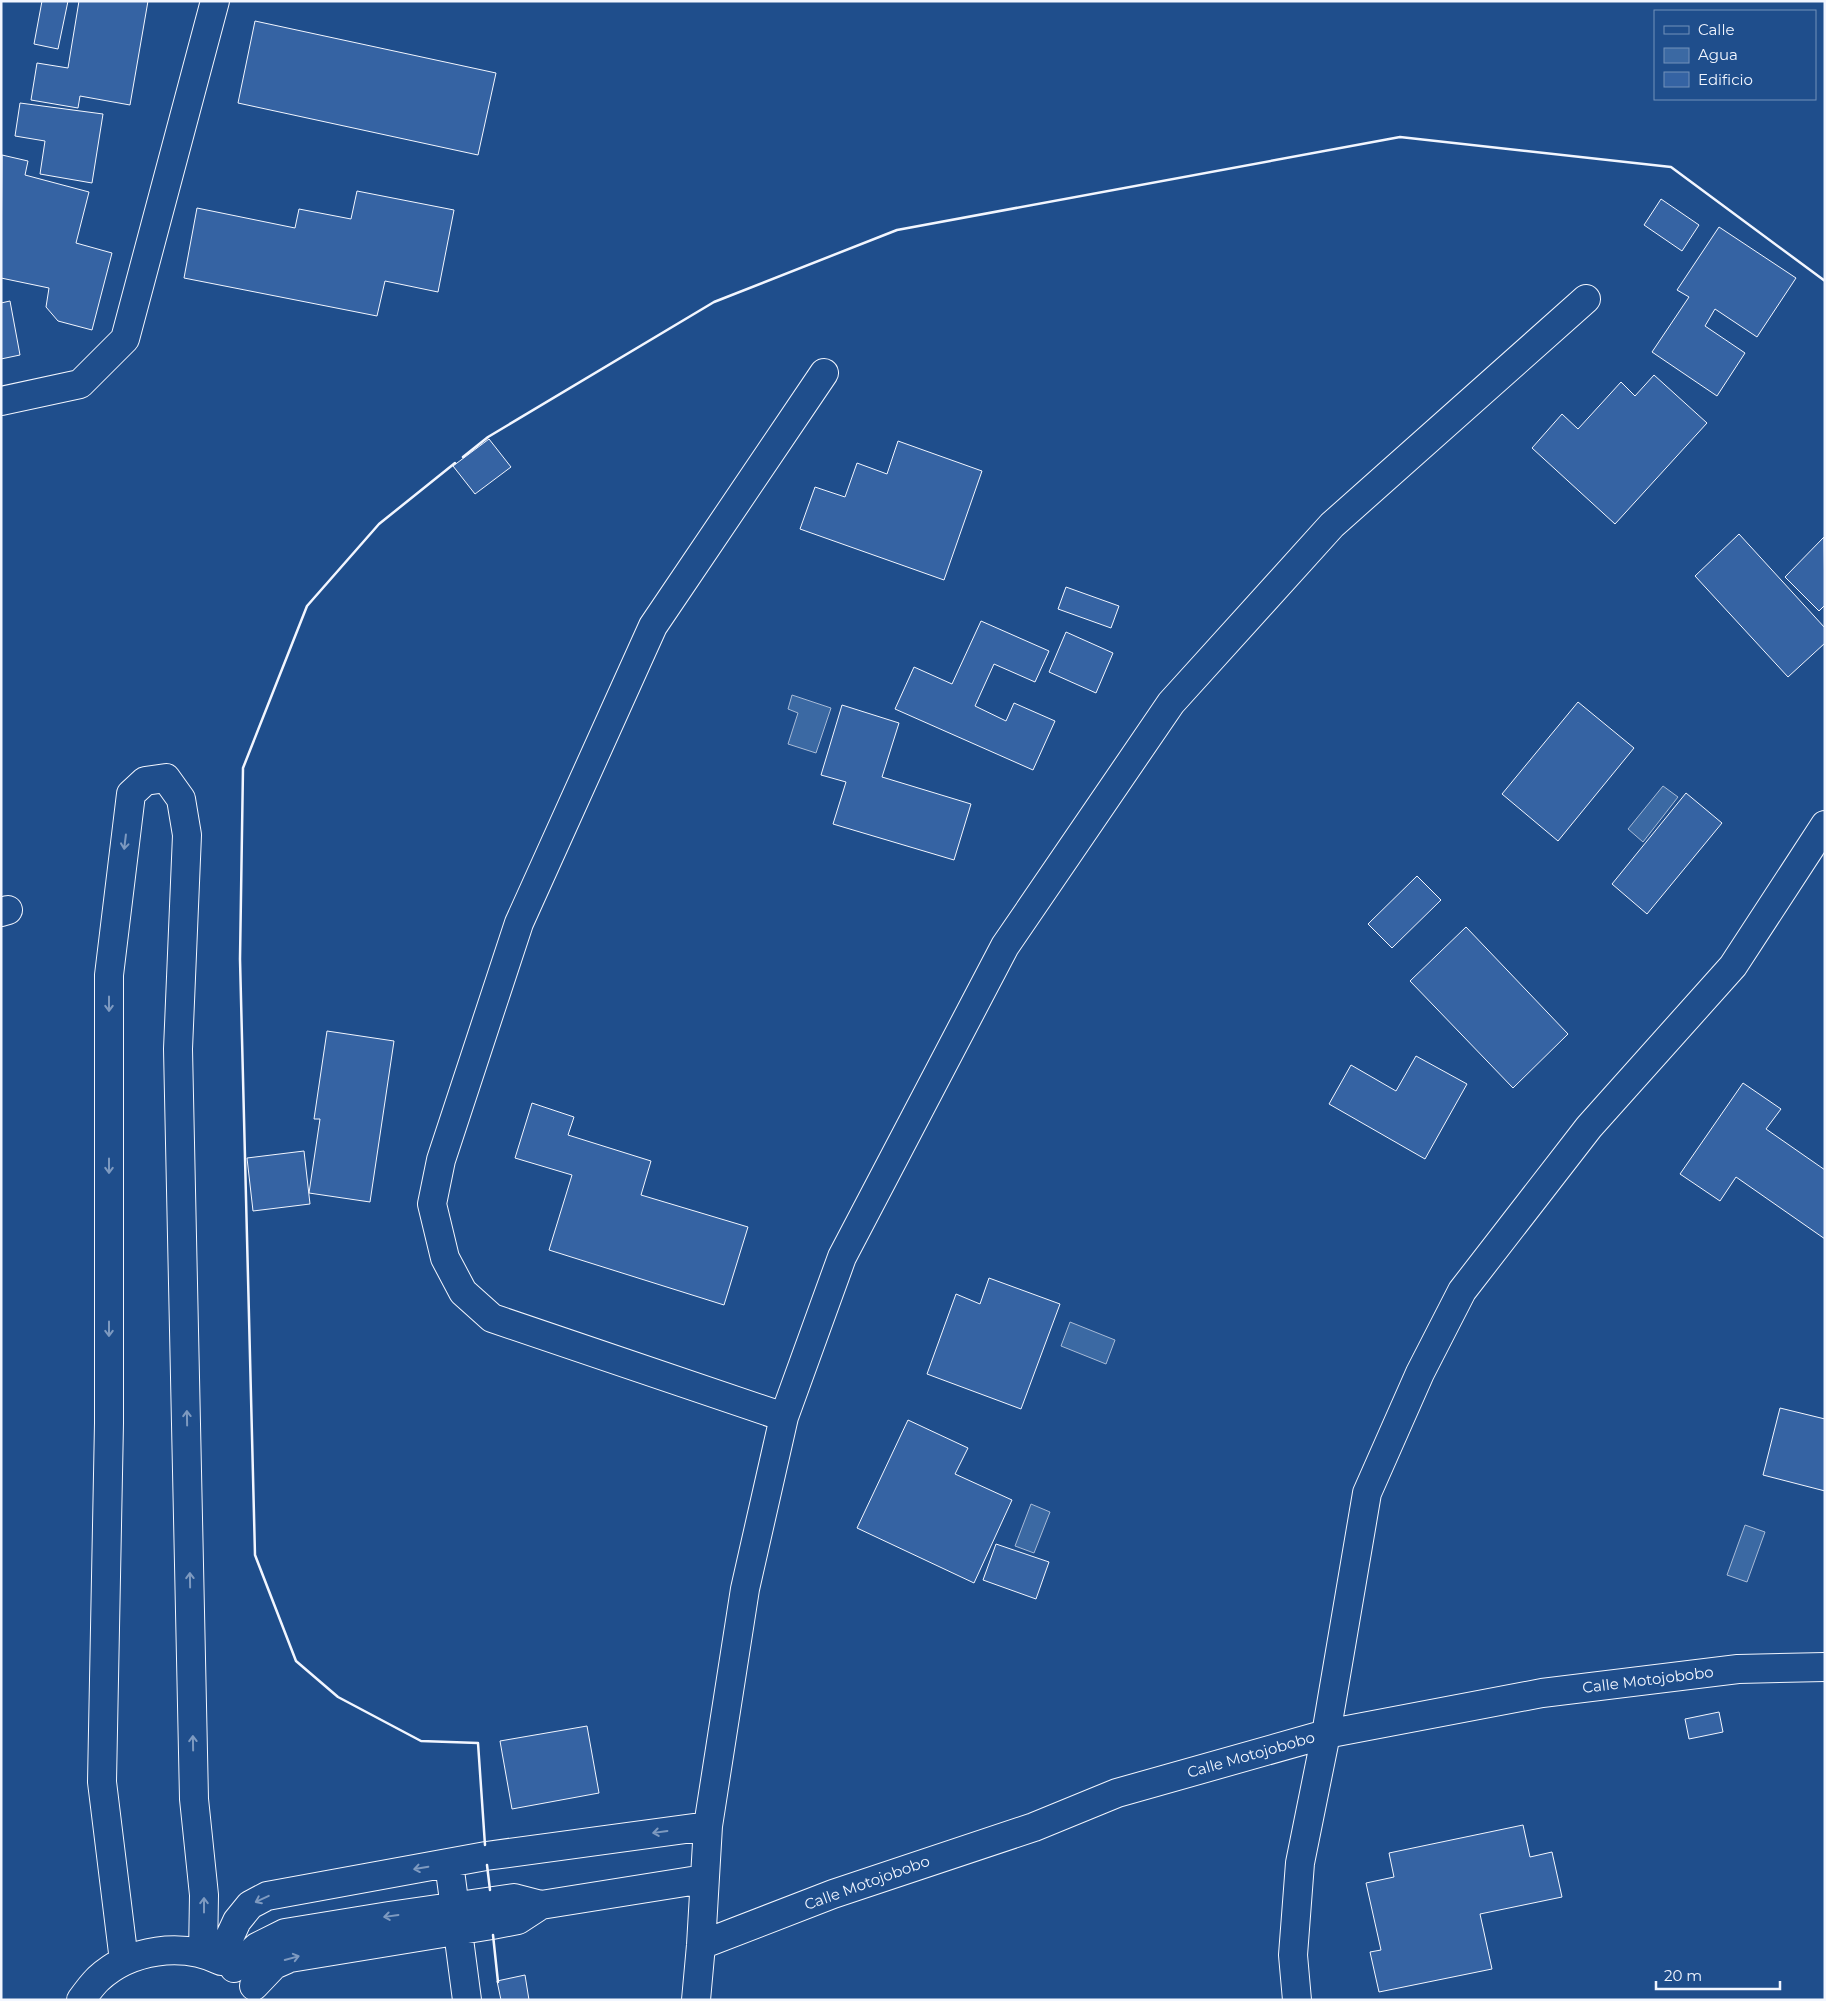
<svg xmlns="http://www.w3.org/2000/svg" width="1826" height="2001" viewBox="0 0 1826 2001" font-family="Montserrat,sans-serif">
<rect width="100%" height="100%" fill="#1f4e8c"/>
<path fill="#3b69a3" stroke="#a8bbd7" d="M792,695L831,708L816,753L788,744L798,713L788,709Z
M1663,786L1678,797L1643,842L1628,829Z
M1070,1322L1115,1340L1106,1364L1061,1346Z
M1031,1504L1050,1512L1034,1553L1015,1546Z
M1745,1525L1765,1532L1747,1582L1727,1575Z"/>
<path fill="#3563a3" stroke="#f2f6ff" d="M42,1H68L58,49L34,44Z
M79,1H148L130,105L80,96L78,108L31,100L37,63L68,68Z
M255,21L496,73L478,155L238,103Z
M20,103L103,114L92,183L40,174L45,141L15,136Z
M2,155L28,161L25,175L89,192L76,243L112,253L92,330L58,321L46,307L49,288L1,278Z
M357,191L454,210L438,292L385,281L377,316L184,278L197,208L295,228L299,209L351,219Z
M1661,199L1699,225L1682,251L1644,225Z
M1719,227L1796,278L1757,337L1715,309L1705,326L1745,353L1717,396L1652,352L1689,297L1677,290Z
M10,301L20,355L1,359V303Z
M1654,375L1707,423L1615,524L1532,448L1562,414L1578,429L1621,382L1635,396Z
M489,439L511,467L475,494L453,466Z
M898,441L982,471L944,580L800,529L815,487L845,497L857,463L887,474Z
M1739,534L1825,628V643L1788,677L1695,576Z
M1824,537L1825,605L1819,611L1785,577Z
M1066,587L1119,606L1111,628L1058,609Z
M981,621L1049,651L1035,682L994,664L975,706L1006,721L1014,703L1055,721L1033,770L895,709L914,667L952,684Z
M1066,632L1113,653L1096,693L1049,672Z
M1578,702L1634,748L1558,841L1502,794Z
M842,705L899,723L882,777L971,804L954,860L833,824L846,782L821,775Z
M1686,793L1722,823L1647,914L1612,884Z
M1417,876L1441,900L1392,948L1368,924Z
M1466,927L1568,1034L1513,1088L1410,981Z
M327,1031L394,1041L370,1202L309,1193L320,1119H314Z
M1416,1056L1467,1084L1425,1159L1329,1104L1351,1065L1396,1091Z
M1743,1083L1781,1109L1766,1129L1825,1170V1239L1736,1177L1720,1201L1680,1174Z
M532,1103L574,1117L568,1135L651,1161L641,1195L748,1227L724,1305L549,1250L572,1175L515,1158Z
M304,1151L310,1204L253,1211L247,1158Z
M989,1278L1060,1304L1021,1409L927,1374L956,1294L980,1304Z
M1780,1408L1825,1419V1491L1763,1475Z
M908,1420L968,1448L955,1474L1012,1500L974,1583L857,1528Z
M996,1544L1049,1562L1036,1599L983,1580Z
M1719,1712L1723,1732L1689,1739L1685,1719Z
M587,1726L599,1793L512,1809L500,1741Z
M1523,1825L1530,1857L1552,1852L1562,1897L1480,1914L1492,1969L1379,1992L1370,1952L1381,1950L1366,1883L1394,1877L1389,1853Z
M525,1975L529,2000H501L497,1981Z"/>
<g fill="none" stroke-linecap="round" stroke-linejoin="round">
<defs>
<path id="street" d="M1,401L80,384L125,339L215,1
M1,912L8,910
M784,1417L492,1318L463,1292L445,1258L432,1204L441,1160L519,923L653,626L824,373
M449,1863L467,2000
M701,1945L833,1894L1034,1827L1117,1793L1326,1734L1542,1693L1738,1669L1825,1667
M219,1960L237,1921L250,1905L267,1896L486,1856L708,1826
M124,1961L102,1782L109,1423V975L131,794L145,781L166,778L181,799L187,835L178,1049L194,1799L204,1895L203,1954
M234,1968L257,1947L285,1933L389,1916L514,1898L541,1905
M254,1986L274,1965L290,1958L492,1925L518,1920L541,1905L704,1879
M81,2000C86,1993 92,1985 98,1979C130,1949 182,1942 221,1961
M696,2000L701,1945L708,1826L745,1589L784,1417L842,1257L1005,946L1171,703L1332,525L1586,299
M1297,2000L1293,1955L1300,1863L1326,1734L1367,1493L1420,1373L1462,1291L1589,1127L1733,966L1825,825"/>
</defs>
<use href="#street" stroke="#f2f6ff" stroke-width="30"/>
<use href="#street" stroke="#1f4e8c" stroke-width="28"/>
<path stroke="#f2f6ff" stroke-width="2.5" d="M463,457L488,437L714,302L897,230L1400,137L1671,167L1825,281
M455,463L379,524L307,606L243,768L240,959L255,1555L296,1661L338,1697L421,1741L478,1743L485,1845
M487,1865L490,1890
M493,1935L498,1982"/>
</g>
<defs><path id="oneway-shaft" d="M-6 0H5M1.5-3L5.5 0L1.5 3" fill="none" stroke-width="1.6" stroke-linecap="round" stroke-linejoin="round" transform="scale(1.25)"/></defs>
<g stroke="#7e9ac0">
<use href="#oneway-shaft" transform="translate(125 842) rotate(97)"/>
<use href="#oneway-shaft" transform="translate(109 1004) rotate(90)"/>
<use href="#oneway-shaft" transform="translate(109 1166) rotate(90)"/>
<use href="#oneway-shaft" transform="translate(109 1329) rotate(90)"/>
<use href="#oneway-shaft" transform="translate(187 1418) rotate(-91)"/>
<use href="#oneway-shaft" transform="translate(190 1580) rotate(-91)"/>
<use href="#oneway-shaft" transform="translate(193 1743) rotate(-91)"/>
<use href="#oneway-shaft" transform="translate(660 1832) rotate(172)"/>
<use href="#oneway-shaft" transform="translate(421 1868) rotate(170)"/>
<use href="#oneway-shaft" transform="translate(262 1899) rotate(155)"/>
<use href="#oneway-shaft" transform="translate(204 1905) rotate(-90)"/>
<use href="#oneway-shaft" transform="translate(391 1916) rotate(172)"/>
<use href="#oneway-shaft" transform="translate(292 1958) rotate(-15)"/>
</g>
<g text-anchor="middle" stroke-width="4" stroke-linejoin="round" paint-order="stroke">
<g font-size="15" fill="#f2f6ff" stroke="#1f4e8c">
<text transform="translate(1648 1680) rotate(-7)" y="5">Calle Motojobobo</text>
<text transform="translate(1251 1755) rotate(-16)" y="5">Calle Motojobobo</text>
<text transform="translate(867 1883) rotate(-20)" y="5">Calle Motojobobo</text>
</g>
</g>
<rect width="1826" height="2001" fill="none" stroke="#f2f6ff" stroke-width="5"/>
<rect x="1654" y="10" width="162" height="90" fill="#1f4e8c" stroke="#7391ba"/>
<rect x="1664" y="26" width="25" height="8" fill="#1f4e8c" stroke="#7391ba"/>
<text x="1698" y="35" font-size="15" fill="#f2f6ff">Calle</text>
<rect x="1664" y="48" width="25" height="15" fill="#3b69a3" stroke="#7391ba"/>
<text x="1698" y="60" font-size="15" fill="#f2f6ff">Agua</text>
<rect x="1664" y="72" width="25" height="15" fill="#3563a3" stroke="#7391ba"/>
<text x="1698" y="85" font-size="15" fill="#f2f6ff">Edificio</text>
<path d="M1656 1981v8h124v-8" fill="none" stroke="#f2f6ff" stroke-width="2.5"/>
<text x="1664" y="1981" font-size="15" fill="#f2f6ff" stroke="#1f4e8c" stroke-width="4" paint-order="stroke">20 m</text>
</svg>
